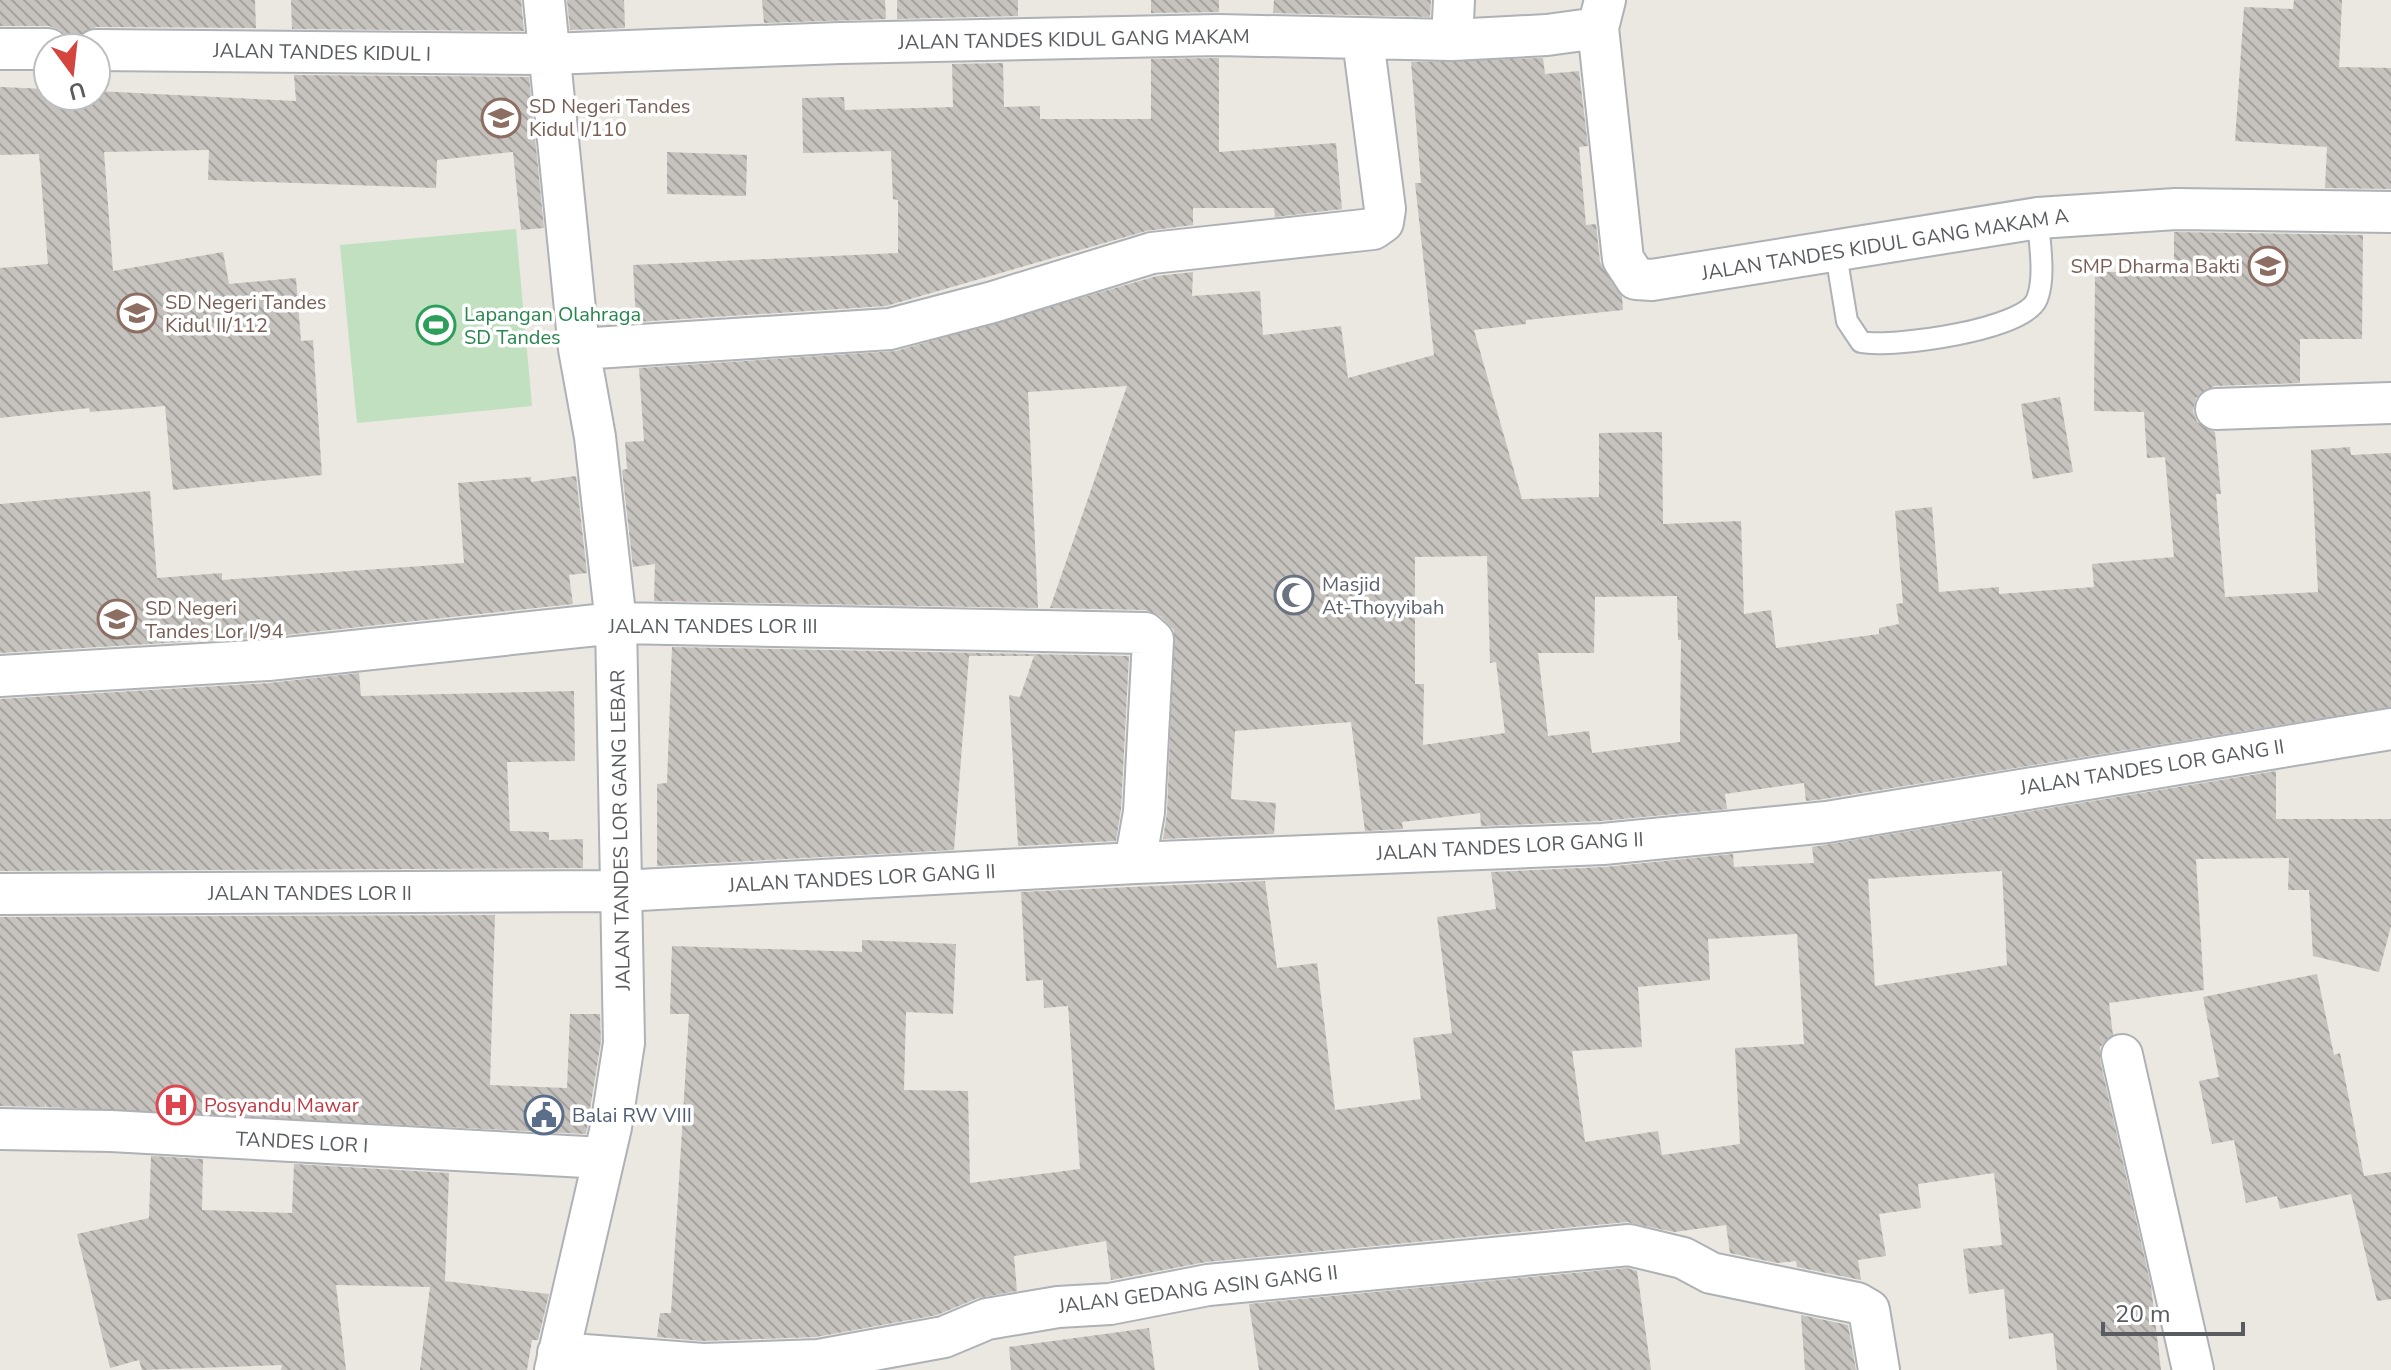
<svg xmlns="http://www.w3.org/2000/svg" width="2391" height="1370" viewBox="0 0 2391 1370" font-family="'Nunito Sans',sans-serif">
<defs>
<pattern id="building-back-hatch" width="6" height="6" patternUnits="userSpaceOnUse" patternTransform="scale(2)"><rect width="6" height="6" fill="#c6c3be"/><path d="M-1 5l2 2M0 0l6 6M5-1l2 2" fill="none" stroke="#a4a29e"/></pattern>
</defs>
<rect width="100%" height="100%" fill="#eae8e1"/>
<path fill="#c0e0c0" d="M516,229L532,406L357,423L340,245Z"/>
<path fill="url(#building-back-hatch)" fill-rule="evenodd" d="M0,0H255L256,28L96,27L69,41L60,30L49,26H0Z
M291,0H521L524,31L292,29Z
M567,0H624L625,28L570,30Z
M762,0H885L886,19L764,23Z
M897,0H1018V16L897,19Z
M1151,0H1219V12L1151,13Z
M1274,0H1431L1430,17L1273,13Z
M2294,0H2342L2339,67L2391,68V189L2325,188L2327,147L2235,141L2244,7L2293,9Z
M1219,58V152L1336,143L1342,209L1275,217L1274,208H1193V225L1146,231L886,306L636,322L633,265L898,253V200L893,199L891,151L803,153L802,98L844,97L845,110L953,107L952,64L1003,63L1004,107L1040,106V119H1151V59Z
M1543,58L1545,74L1579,71L1588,146L1579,147L1586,225L1596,224L1600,262L1622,296L1623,310L1526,320V324L1474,330L1522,499L1599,497V433L1662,432L1663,524L1741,521L1744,614L1771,610L1776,648L1879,634V628L1899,624L1896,604L1903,603L1895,511L1932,507L1939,592L1999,587V594L2094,587L2092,564L2174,557L2165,457L2147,458L2144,412L2094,411L2095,272H2174V232L2363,235L2362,339H2300V383L2214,386L2196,398L2193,411L2197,422L2215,432L2221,494H2216L2225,597L2318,592L2311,450L2350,447L2351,455L2391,453V707L1824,799L1806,801L1804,783L1725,794L1727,809L1601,821L1481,826L1480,813L1402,822L1403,829L1365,831L1351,722L1235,731L1231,799L1276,803L1274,834L1163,839L1167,813L1174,630L1160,616L1145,610L1050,608L1127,386L1028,392L1038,608L654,601L655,564L633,567L622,470L627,469L625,442L644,441L639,368L896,351L1157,276L1193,272L1192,296L1260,291L1263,335L1341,326L1348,378L1434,355L1415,183H1421L1411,62ZM1487,556L1490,663L1496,662L1505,733L1423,745L1424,684H1415V557ZM1677,596L1678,640H1681L1680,742L1592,753L1589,731L1548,736L1538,653H1594L1595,597Z
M294,75L529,77L544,228L521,230L513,152L437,160L436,188L208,180L209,150L104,152L113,271L223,252L229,284L296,278L301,341L313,340L322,475L173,490L165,406L90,412L89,408L0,418V268L48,264L39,154L0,155V87L48,89V96H96V91L296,101Z
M667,152L747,155L746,196L667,194Z
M2060,397L2073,472L2033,479L2021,404Z
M576,476L587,573L569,575L573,604L266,637L0,653V504L150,491L157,578L222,573V580L464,563L458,483L531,477V482Z
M672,647L1129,656L1121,809L1116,841L1018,846L1009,695L1020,697L1034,656H969L954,850L657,866V784L667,783Z
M359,673L361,696L574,691L575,761L507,762L510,831L549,832V840L583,839V868L0,871V699L269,683Z
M2276,771V819H2391V926L2379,972L2313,956L2309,890H2288L2289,858L2196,859L2204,990L2109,1003L2113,1035L2100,1047V1060L2151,1286L2161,1370H2057L2053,1333L2009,1339L2004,1289L1969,1294L1963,1249L2002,1245L1994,1173L1918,1184L1921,1208L1879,1214L1886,1256L1858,1260L1861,1280L1797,1267L1796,1261L1777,1263L1730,1253L1726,1225L1674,1232L1627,1222L1206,1262L1111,1280L1106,1241L1014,1256L1017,1291L978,1298L937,1315L816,1337L703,1341L657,1337L660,1313H671L689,1014H670L672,946L862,952V940L956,944L953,1014L906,1012L904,1090L968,1091L970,1183L1080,1169L1068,1006L1044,1008L1043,980L1026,981L1021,892L1265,881L1277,968L1317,963L1335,1110L1421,1099L1413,1038L1452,1033L1437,917L1496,909L1491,872L1605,867L1733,854L1734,867L1814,863L1812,847ZM2002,871L2007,965L1875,986L1868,879ZM1797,934L1804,1044L1735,1048L1740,1144L1662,1155L1658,1131L1585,1142L1572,1051L1642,1047L1638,987L1710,980L1708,939Z
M495,915L490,1085L567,1088L570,1014H600L601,1041L586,1134L46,1107L45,1102V1107L0,1106V917Z
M2317,974L2334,1055L2340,1053L2364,1176L2391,1172V1299L2377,1301L2351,1194L2280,1209L2277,1196L2246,1203L2234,1140L2212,1144L2199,1081L2219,1077L2203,997Z
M151,1156L203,1159L202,1210L292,1213L294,1164L449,1173L445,1281L549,1294L538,1340H532L527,1370H420L430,1287L336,1285L346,1370H281L282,1365L142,1370L139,1360L110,1368L77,1234L149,1218Z
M1627,1268L1637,1271L1651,1370H1259L1249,1304Z
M1801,1315L1848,1325L1856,1370H1805Z
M1149,1328L1155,1370H1011L1009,1347Z"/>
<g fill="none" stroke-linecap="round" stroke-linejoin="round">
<defs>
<path id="lane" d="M1835,248L1847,321L1861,342C1893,348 2025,330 2037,299C2046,276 2039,242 2038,218"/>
<path id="street" d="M544,0L579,349L595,437L616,623L624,1043L611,1127L555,1370
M1605,0L1598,28L1623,259L1636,279L1652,280L2038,218L2176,209L2391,212
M1452,40L1454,0
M0,49H48
M96,50L549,54L840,43L1218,35L1452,40L1547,35L1598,28
M579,349L890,329L993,302L1152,253L1373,229L1383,222L1385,209L1363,40
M2216,409L2391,403
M0,676L268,660L616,623L1145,633L1153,640L1144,812L1135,863
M0,894L621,891L1135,863L1603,844L1827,822L2391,729
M2122,1055L2193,1370
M0,1129L111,1131L603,1158
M558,1353L703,1364L819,1360L944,1337L987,1319L1058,1307L1110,1304L1208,1285L1629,1245L1683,1258L1711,1273L1857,1303L1869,1310L1879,1370"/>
</defs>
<use href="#lane" stroke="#aeb1b5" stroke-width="24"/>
<use href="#street" stroke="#aeb1b5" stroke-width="44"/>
<use href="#lane" stroke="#fff" stroke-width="20"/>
<use href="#street" stroke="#fff" stroke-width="40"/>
</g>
<defs>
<symbol id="school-ring" viewBox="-11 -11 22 22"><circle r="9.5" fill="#fff" stroke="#8d6e63" stroke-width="1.5"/><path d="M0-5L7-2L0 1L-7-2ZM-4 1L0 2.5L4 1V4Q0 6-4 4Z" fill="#8d6e63"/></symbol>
<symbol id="stadium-ring" viewBox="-11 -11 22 22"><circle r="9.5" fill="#fff" stroke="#2e9e5b" stroke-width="1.5"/><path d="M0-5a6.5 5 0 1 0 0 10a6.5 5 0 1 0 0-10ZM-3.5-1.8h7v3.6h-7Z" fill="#2e9e5b"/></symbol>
<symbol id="mosque-ring" viewBox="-11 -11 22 22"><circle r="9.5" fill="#fff" stroke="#6b7280" stroke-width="1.5"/><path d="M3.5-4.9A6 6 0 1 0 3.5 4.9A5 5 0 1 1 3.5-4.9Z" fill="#6b7280"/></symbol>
<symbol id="hospital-ring" viewBox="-11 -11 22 22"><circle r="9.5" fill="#fff" stroke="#e0444e" stroke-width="1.5"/><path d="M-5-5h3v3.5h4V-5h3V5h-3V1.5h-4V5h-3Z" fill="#e0444e"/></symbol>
<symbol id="civic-ring" viewBox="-11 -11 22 22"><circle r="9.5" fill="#fff" stroke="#5c6f8a" stroke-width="1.5"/><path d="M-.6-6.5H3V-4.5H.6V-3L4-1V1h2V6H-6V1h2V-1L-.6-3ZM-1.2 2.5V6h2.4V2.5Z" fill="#5c6f8a"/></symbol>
</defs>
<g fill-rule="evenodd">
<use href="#school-ring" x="479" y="96" width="44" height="44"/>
<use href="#school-ring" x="2246" y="244" width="44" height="44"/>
<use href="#school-ring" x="115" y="291" width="44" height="44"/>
<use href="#stadium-ring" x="414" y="303" width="44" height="44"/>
<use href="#mosque-ring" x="1272" y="573" width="44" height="44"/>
<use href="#school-ring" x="95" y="597" width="44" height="44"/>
<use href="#hospital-ring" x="154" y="1083" width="44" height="44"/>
<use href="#civic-ring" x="522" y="1093" width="44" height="44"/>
</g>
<g text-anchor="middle" stroke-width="7" stroke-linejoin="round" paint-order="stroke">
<g font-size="20" fill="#595c60" stroke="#fff">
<text transform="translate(1074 39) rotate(-1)" y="7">JALAN TANDES KIDUL GANG MAKAM</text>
<text transform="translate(322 52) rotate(1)" y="7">JALAN TANDES KIDUL I</text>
<text transform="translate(1885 244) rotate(-9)" y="7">JALAN TANDES KIDUL GANG MAKAM A</text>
<text x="713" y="633">JALAN TANDES LOR III</text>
<text transform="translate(2152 767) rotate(-9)" y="7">JALAN TANDES LOR GANG II</text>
<text transform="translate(620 830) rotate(-91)" y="7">JALAN TANDES LOR GANG LEBAR</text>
<text transform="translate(1510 846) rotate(-3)" y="7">JALAN TANDES LOR GANG II</text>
<text transform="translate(862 878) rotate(-3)" y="7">JALAN TANDES LOR GANG II</text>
<text x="310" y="900">JALAN TANDES LOR II</text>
<text transform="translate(302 1142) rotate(3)" y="7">TANDES LOR I</text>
<text transform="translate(1198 1289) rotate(-7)" y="7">JALAN GEDANG ASIN GANG II</text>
</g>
<g font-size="20" fill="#785e54" stroke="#fff" text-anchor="start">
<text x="529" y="113">SD Negeri Tandes<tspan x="529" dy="23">Kidul I/110</tspan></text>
<text x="2240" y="273" text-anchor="end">SMP Dharma Bakti</text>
<text x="165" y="309">SD Negeri Tandes<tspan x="165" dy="23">Kidul II/112</tspan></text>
<text x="145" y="615">SD Negeri<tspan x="145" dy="23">Tandes Lor I/94</tspan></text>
</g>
<g font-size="20" fill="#27864d" stroke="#fff" text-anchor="start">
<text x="464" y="321">Lapangan Olahraga<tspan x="464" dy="23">SD Tandes</tspan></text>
</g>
<g font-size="20" fill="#5b616d" stroke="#fff" text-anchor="start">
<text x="1322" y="591">Masjid<tspan x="1322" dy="23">At-Thoyyibah</tspan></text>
</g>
<g font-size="20" fill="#be3a42" stroke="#fff" text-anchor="start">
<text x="204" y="1112">Posyandu Mawar</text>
</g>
<g font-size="20" fill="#4e5e75" stroke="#fff" text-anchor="start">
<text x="572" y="1122">Balai RW VIII</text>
</g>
</g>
<g transform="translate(72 72) rotate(165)"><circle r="38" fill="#ffffff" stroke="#bdbebf" stroke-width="2"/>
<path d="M0-6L14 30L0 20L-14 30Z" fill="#d4453d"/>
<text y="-12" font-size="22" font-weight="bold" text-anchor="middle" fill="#595c60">U</text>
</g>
<path d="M2103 1322v12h140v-12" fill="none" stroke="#595c60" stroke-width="4"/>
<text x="2115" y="1322" font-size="24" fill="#595c60" stroke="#ffffff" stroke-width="6" paint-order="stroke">20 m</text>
</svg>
